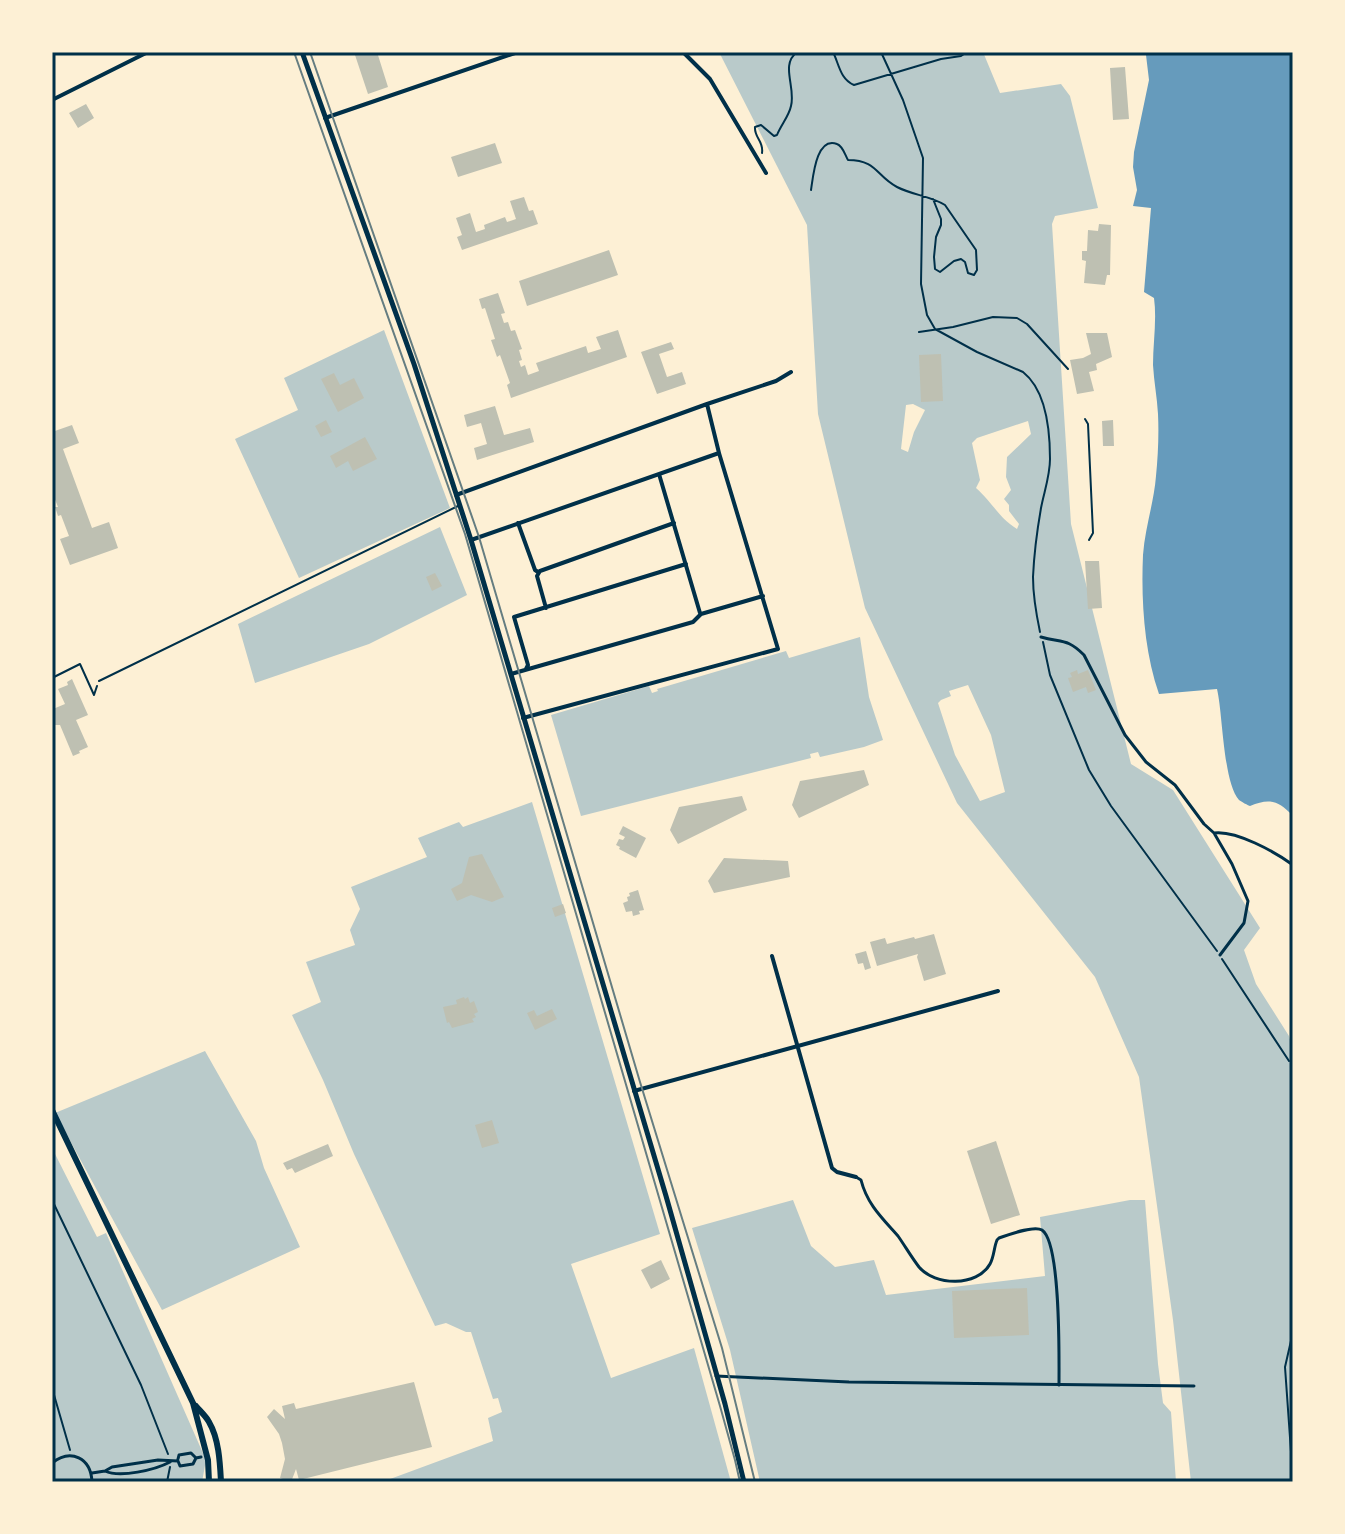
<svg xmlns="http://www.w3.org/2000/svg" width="1345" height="1534" viewBox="0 0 1345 1534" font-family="'Work Sans',sans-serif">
<rect width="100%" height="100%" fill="#fdf0d5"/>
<path fill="#b9caca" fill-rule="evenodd" d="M719,52H983L1000,93L1061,84L1070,96L1098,208L1055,216L1052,224L1071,524L1131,764L1173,790L1260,928L1244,950L1256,984L1289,1036L1293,1050V1482H1191L1173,1320L1139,1077L1095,977L957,803L865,608L818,414L807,225ZM913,404L925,410L914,432L908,452L901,449L906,405ZM1028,421L1031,434L1007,457L1006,477L1011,490L1004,499L1009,505V511L1019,524L1017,529C998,517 993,503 976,488L980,480L972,443L977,438ZM968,685L991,735L1005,792L980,801L955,755L938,703L941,700L951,696L949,691Z
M384,330L450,508L299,578L235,439L298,410L284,378Z
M440,527L467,595L369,644L255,683L238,624Z
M860,637L869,697L883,740L864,747L820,757L818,752L810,754L811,758L581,816L551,715L649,686L652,693L658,691L657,689L786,651L789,658Z
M532,802L660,1234L571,1264L611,1378L694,1348L731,1482H382L493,1441L488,1418L502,1412L498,1398L493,1399L471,1332H466L446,1323L435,1326L354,1154L323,1080L292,1015L321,1002L306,962L355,945L350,930L360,909L351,887L427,857L418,838L459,822L463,827Z
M205,1051L256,1141L264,1168L300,1247L162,1310L55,1113Z
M52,1148L97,1237L106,1233L206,1460L202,1482H52Z
M793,1200L811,1246L835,1267L874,1260L886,1295L1045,1276L1040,1217L1130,1200H1145L1158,1364L1163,1403L1171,1412L1176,1482H760L730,1350L692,1228Z"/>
<path fill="#669bbc" d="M1116,52H1293V816C1278,800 1269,798 1250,806C1249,806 1240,801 1239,800C1223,782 1223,714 1217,689L1159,694C1144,651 1141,600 1143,555C1145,528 1154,502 1156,476C1158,456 1159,434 1158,414C1157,397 1154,382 1153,365C1153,343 1157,320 1154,298L1144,292L1151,208L1133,206L1137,190L1133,167L1134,152L1149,80L1146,55H1119Z"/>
<path fill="#bec0b2" d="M354,52H377L388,87L368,94Z
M1125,67L1129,119L1113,120L1110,68Z
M86,104L94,118L78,128L69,113Z
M495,143L502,163L458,177L451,157Z
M524,197L529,211L533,210L538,224L462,250L457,237L462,235L456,218L470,213L476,232L485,229L484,225L505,217L507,222L516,219L510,201Z
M1099,224L1111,225L1110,275H1107L1105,285L1084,283L1086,261L1082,260V251H1087L1088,230L1098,231Z
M609,250L618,275L527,306L519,281Z
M498,293L505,313L501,314L504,323L508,322L511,331L515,330L522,349L519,350L522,360L519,361L521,367L525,365L528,375L539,371L536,363L586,346L588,353L601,349L596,337L618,330L627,357L511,398L507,385L510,383L500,355L497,357L491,340L495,339L485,308L482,309L479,299Z
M1086,333H1107L1112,357L1096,364L1097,370L1089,372L1094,391L1077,394L1070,360L1083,358L1091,354Z
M671,342L674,349L659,354L667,377L682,372L686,384L657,394L641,352Z
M941,354L943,401L921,402L919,355Z
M334,373L340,385L354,378L364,398L338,412L321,379Z
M495,406L504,435L530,428L534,442L477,460L474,448L487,444L481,423L467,427L464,415Z
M326,420L332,432L321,437L315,426Z
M1113,420L1114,446H1103L1102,421Z
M72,425L79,443L63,449L92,528L109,522L118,548L70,565L60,539L69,536L61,515L58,516L55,507H58L54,497H52V432Z
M365,437L377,459L353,471L348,461L336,468L330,456Z
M1085,561H1099L1102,608L1088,609Z
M435,573L442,586L432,591L426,577Z
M1077,670L1078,674L1088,670L1096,690L1088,693L1086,687L1073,692L1068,678L1072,677L1070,673Z
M72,679L88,715L76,720L88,747L79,751L80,753L73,756L60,725H52V716L55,715L53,709L65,704L58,689L68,685L67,682Z
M864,770L869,785L799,818L792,805L800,781Z
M742,796L747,810L678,844L670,830L679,807Z
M623,826L646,838L636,858L619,849L620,847L616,845L619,839L623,840L625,837L619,834Z
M482,854L504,897L492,902L471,895L457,901L451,889L462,883L469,857Z
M724,858L788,861L790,877L714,893L708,881Z
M638,890L644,910L639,911L640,914L633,916L632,911L626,912L623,903L628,901L627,897L630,896L629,893Z
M563,904L566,913L555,917L552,908Z
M934,934L946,974L924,981L917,957L918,954L877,966L870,942L885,938L887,944L914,937L915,939Z
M866,951L871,968L865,970L863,963L858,964L855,954Z
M464,997L465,999L468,997L470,1003L474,1001L478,1012L474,1014L476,1017L472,1019L474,1022L452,1028L449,1022L447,1023L443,1007L457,1004L456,1000Z
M552,1009L557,1019L535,1030L527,1013L534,1010L537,1016Z
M492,1120L499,1143L482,1148L475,1125Z
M996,1141L1020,1215L991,1224L967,1151Z
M328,1144L333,1156L295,1173L292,1168L287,1170L283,1163Z
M661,1260L670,1279L651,1289L641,1270Z
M1027,1288L1029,1335L954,1338L952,1291Z
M414,1382L432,1447L299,1480L296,1469L291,1482L280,1478L285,1459L282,1443L279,1434L267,1417L274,1409L285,1419L282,1406L294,1403L296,1409Z"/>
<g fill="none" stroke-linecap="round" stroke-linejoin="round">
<path stroke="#003049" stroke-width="2" d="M833,52C839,64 840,79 854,85L941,59L961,56L967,52
M881,52L903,100L923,158L921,284L927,315L935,329L977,352L1023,372C1047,391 1050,432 1050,459C1050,476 1044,492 1041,508C1037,531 1034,554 1033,577C1033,596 1036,613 1040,632
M762,153C764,141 754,138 755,127L761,125L774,136L777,135C781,125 789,116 791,106C796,87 780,65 797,52
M811,190C813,178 816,136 837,144C843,146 845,155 848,160C877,160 876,176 897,187C912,195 931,196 945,205L976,250L977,270L974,275L968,273L965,262L961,259L954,261L940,272L935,269L934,257L936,237L941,225V219L933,199
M919,332L953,327L993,317L1017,318L1027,324L1068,369
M1085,419L1088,424L1093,533L1089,540
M1043,642L1050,675L1089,770L1111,806L1217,951
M52,678L80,664L94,695L97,686
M1222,959L1289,1061
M52,1200L141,1385L168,1454
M1293,1332L1285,1367L1293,1480
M52,1388L70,1450
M167,1482L170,1467"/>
<path stroke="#003049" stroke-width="2" d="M99,681L458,506"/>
<path stroke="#003049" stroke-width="3" d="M1041,637C1062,643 1067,638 1084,655L1125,735L1146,762L1175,785L1204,824L1214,833L1232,864L1248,901L1244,923L1220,955
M1214,833C1236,830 1275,852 1293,865
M1292,1067H1293
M856,1177L861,1180C867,1204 882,1218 898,1236C905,1246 912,1258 919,1267C935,1286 977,1287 990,1264C994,1257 994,1247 997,1240L999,1238C1008,1235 1034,1225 1042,1230C1061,1243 1059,1359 1059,1385
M716,1376L849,1382L1194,1386
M178,1459L179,1455L191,1453L196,1458
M52,1463C71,1448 91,1458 92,1482
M105,1471C120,1478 155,1470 170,1462
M92,1473L105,1471L112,1467L158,1460L178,1461L180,1466L193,1464L196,1458L201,1457"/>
<path stroke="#003049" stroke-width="4" d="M683,52L710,79L766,173
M52,100L148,52
M325,118L518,52
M659,474L700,613
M456,495L707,404L776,381L791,372
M518,523L535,570L538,572
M471,540L719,453
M546,608L537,576L540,571L674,523
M526,669L528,665L514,617L686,564
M511,674L693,622L701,614L763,596
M523,718L778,649L719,453L707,404
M772,956L832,1168L837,1172L856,1177
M634,1091L998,991"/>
<path stroke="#003049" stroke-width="5" d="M302,52L414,364L471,540L666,1196L725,1404L744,1482"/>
<path stroke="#003049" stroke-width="6" d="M52,1110L193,1403L208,1460L209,1482
M196,1406C200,1411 206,1416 209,1422C219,1439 220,1463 221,1482"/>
<path stroke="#657d81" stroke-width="2" d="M294,52L465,534L720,1406L735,1460L740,1482
M310,52L479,537L640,1082L722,1348L755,1482"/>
</g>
<rect width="1345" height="1534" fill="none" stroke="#fdf0d5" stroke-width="108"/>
<rect x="54" y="54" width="1237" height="1426" fill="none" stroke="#003049" stroke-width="3"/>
</svg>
